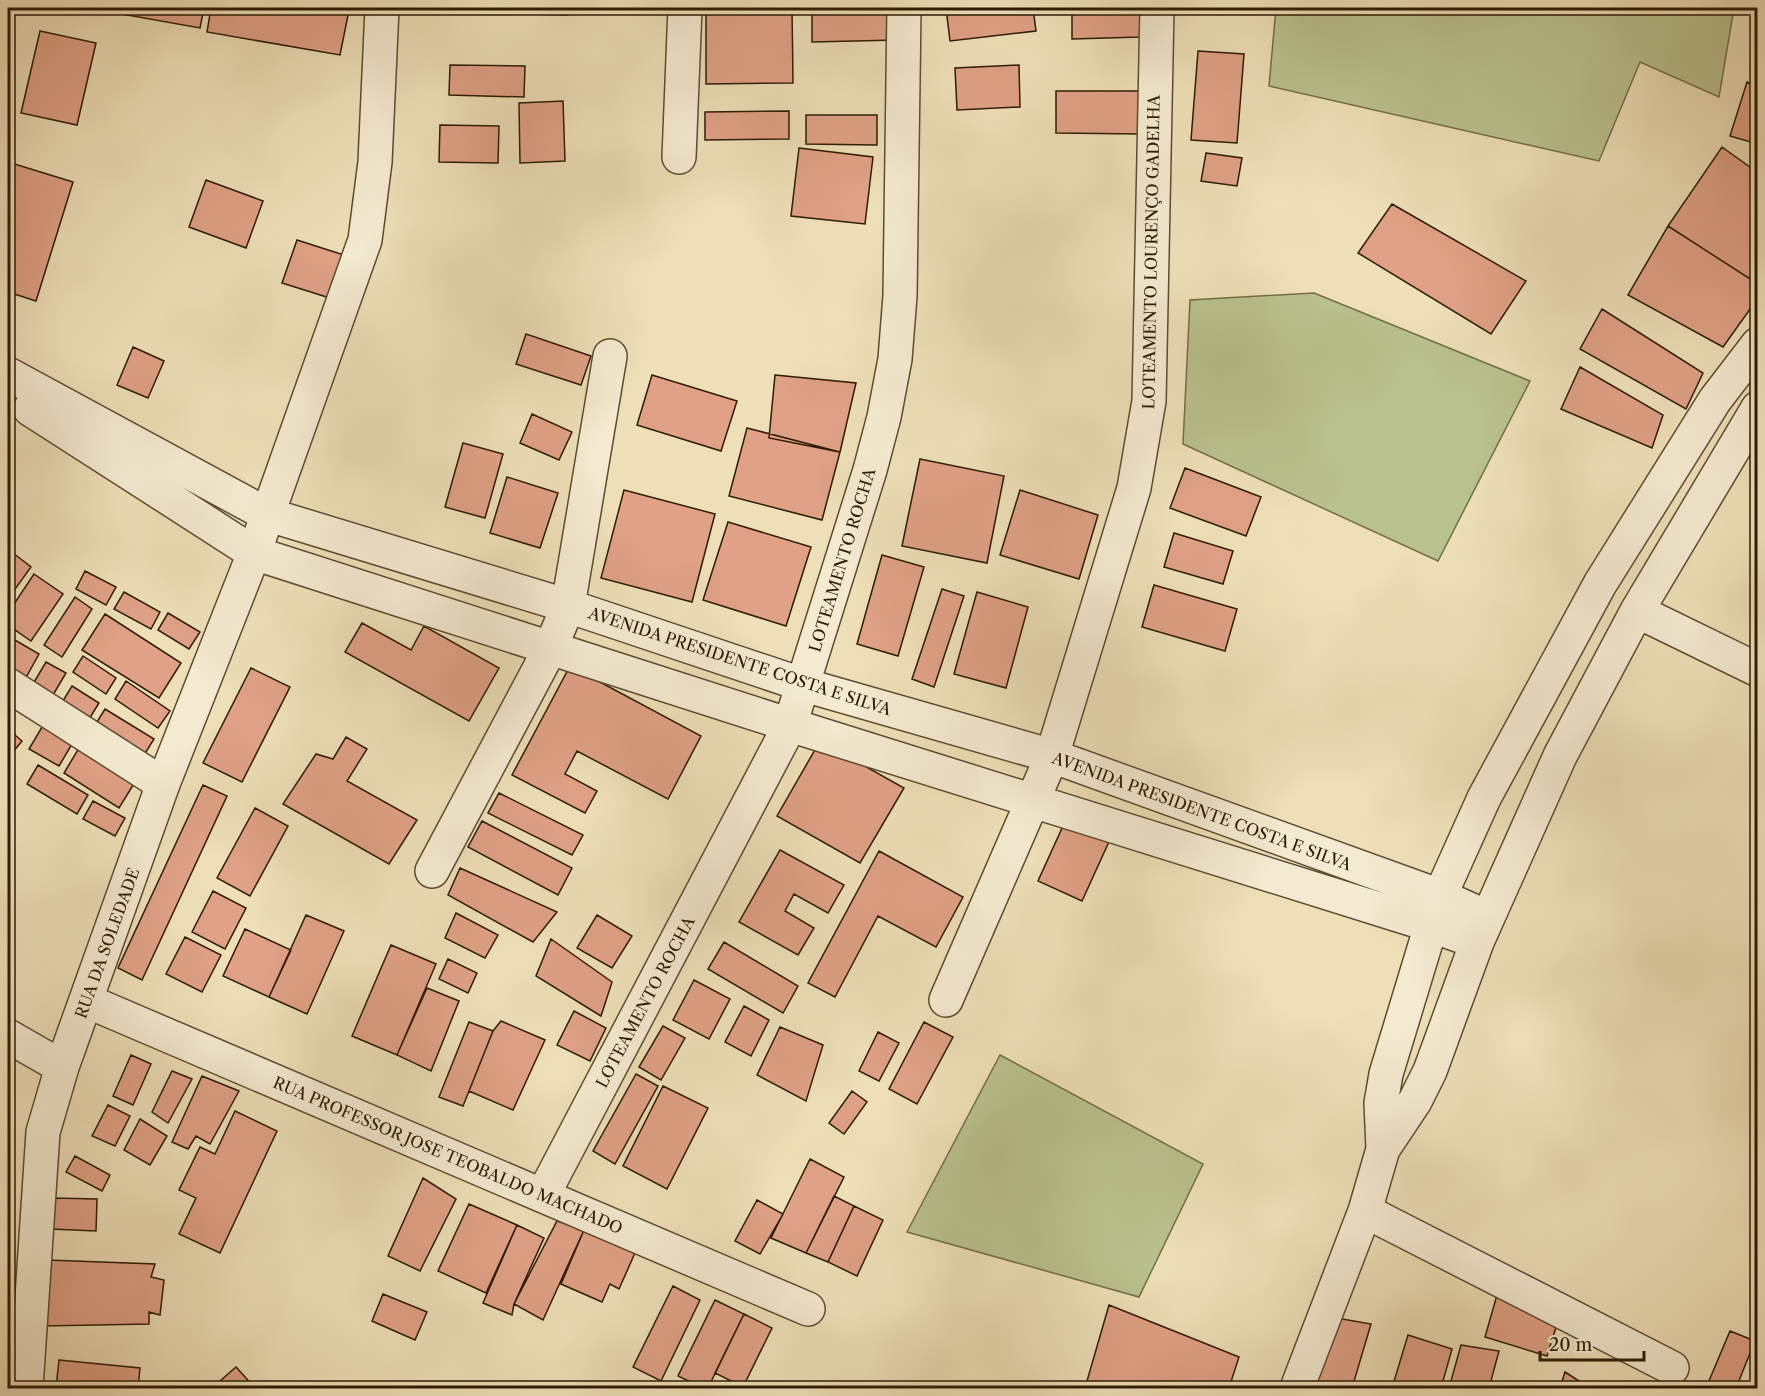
<svg xmlns="http://www.w3.org/2000/svg" width="1765" height="1396" viewBox="0 0 1765 1396" font-family="'Libre Caslon Text',serif">
<rect width="100%" height="100%" fill="#eedfb8"/>
<filter id="stains"><feTurbulence type="fractalNoise" baseFrequency=".00333" numOctaves="4"/><feColorMatrix values="0 0 0 0 .2 0 0 0 0 .09 0 0 0 0 .02 0 0 0 .5 -.17"/></filter>
<radialGradient id="worn" r=".72"><stop offset=".6" stop-color="#630" stop-opacity="0"/><stop offset="1" stop-color="#630" stop-opacity=".3"/></radialGradient>
<path fill="#b9c18e" stroke="#736e48" stroke-width="1.5" d="M1276,8H1734L1719,97L1640,62L1599,161L1269,86Z
M1314,293L1530,381L1438,561L1183,444L1190,300Z
M1000,1055L1203,1164L1139,1297L907,1232Z"/>
<path fill="#e0a186" stroke="#2d1b02" stroke-width="1.5" d="M111,8H204L200,28L110,12Z
M211,8H337L349,10L340,55L207,32Z
M444,8H567V15L444,12Z
M706,8H792L793,83L706,84Z
M812,8H896L897,40L812,42Z
M946,8H1033L1036,31L950,41Z
M1072,8H1140V37L1072,39Z
M40,31L96,43L77,125L21,113Z
M1198,51L1244,54L1237,143L1191,140Z
M450,65L525,66L524,97L449,95Z
M1019,65L1020,107L957,110L955,68Z
M1747,82L1758,86V144L1730,136Z
M1056,91H1141L1140,134L1056,133Z
M563,101L565,161L520,163L519,103Z
M789,111V139L705,140V112Z
M806,115H877V145L806,144Z
M440,125L499,126L498,163L439,162Z
M1722,147L1758,173V284L1668,226Z
M799,148L873,157L865,224L791,216Z
M1206,153L1242,158L1237,186L1201,181Z
M8,162L73,182L36,301L8,292Z
M206,180L263,201L246,248L189,227Z
M1392,204L1526,281L1491,334L1358,253Z
M1668,226L1758,284V298L1723,347L1628,295Z
M297,240L347,256L333,299L282,283Z
M1602,309L1703,373L1686,409L1580,349Z
M526,334L591,356L581,385L516,364Z
M133,347L164,361L148,398L117,385Z
M1580,367L1663,415L1652,448L1561,409Z
M652,375L737,401L721,451L637,425Z
M775,375L856,383L840,452L769,438Z
M532,414L572,432L559,460L520,443Z
M747,428L840,452L822,520L729,496Z
M463,443L503,454L485,518L445,507Z
M920,459L1004,476L987,563L902,546Z
M1185,468L1261,497L1246,536L1170,508Z
M507,477L558,493L540,548L490,533Z
M624,490L715,514L692,602L601,578Z
M1020,490L1098,515L1079,579L1000,555Z
M728,522L811,547L786,626L703,600Z
M1174,533L1233,551L1223,584L1164,567Z
M13,553L31,567L8,599V560Z
M882,555L924,567L898,656L857,644Z
M85,571L116,587L106,605L76,589Z
M34,574L63,594L31,641L8,625V613Z
M1154,585L1237,609L1225,651L1142,627Z
M942,589L964,596L934,687L912,679Z
M124,592L160,612L151,629L114,609Z
M977,592L1028,607L1006,688L954,674Z
M75,597L92,609L62,657L44,645Z
M168,613L200,632L189,649L158,630Z
M105,614L181,663L159,698L82,650Z
M362,623L411,650L424,626L499,668L469,721L345,652Z
M8,636L39,654L24,681L8,672Z
M83,656L116,678L106,694L73,672Z
M46,662L66,673L50,700L30,689Z
M570,666L701,736L668,799L577,751L565,774L597,791L585,813L512,775Z
M251,668L290,687L242,782L203,763Z
M126,681L170,711L158,728L115,699Z
M72,686L99,703L88,721L61,704Z
M105,709L154,739L141,760L92,730Z
M45,722L75,739L59,766L29,749Z
M8,729L22,741L8,758Z
M346,737L367,749L347,781L417,820L389,864L283,804L316,754L333,759Z
M820,741L904,788L860,863L777,816Z
M79,748L135,782L119,808L64,773Z
M38,765L88,795L77,814L27,784Z
M203,785L227,796L142,980L118,968Z
M499,793L583,835L572,855L488,813Z
M93,801L125,818L115,836L83,819Z
M255,808L288,826L250,896L217,878Z
M1068,815L1112,835L1082,901L1038,881Z
M482,821L572,868L558,895L468,847Z
M780,850L844,885L828,913L794,894L785,911L814,928L798,955L739,922Z
M879,851L963,897L936,947L878,916L835,997L808,983Z
M460,868L557,912L533,942L448,895Z
M213,891L246,908L225,949L192,932Z
M456,913L498,935L485,958L445,938Z
M306,915L344,931L307,1014L269,997Z
M597,915L632,936L612,968L577,948Z
M245,929L291,950L269,997L223,976Z
M185,937L221,955L202,992L166,974Z
M551,939L612,982L601,1016L536,976Z
M724,942L798,986L783,1013L708,969Z
M391,945L436,964L397,1055L352,1036Z
M448,959L477,973L468,993L439,979Z
M694,980L730,999L709,1039L673,1020Z
M427,988L459,1001L431,1071L397,1055Z
M744,1006L769,1020L751,1056L725,1042Z
M574,1011L606,1028L590,1061L557,1045Z
M501,1021L545,1040L513,1110L469,1091L493,1031Z
M469,1022L493,1031L463,1106L439,1097Z
M924,1022L953,1037L917,1104L889,1089Z
M663,1026L685,1038L661,1080L639,1067Z
M780,1027L823,1045L806,1101L757,1075Z
M878,1032L899,1043L879,1081L859,1071Z
M131,1055L151,1064L133,1105L113,1096Z
M172,1071L192,1079L168,1123L152,1112Z
M636,1074L658,1086L615,1164L593,1151Z
M202,1076L239,1091L210,1144L196,1136L188,1149L172,1142Z
M663,1086L708,1108L667,1189L623,1166Z
M852,1091L867,1102L844,1134L829,1123Z
M108,1105L130,1116L115,1146L92,1136Z
M235,1111L277,1131L220,1253L179,1234L196,1198L179,1190L200,1147L215,1154Z
M140,1119L167,1136L150,1165L124,1150Z
M75,1156L110,1175L102,1191L66,1172Z
M810,1159L844,1177L806,1253L771,1238Z
M423,1178L456,1199L420,1271L388,1256Z
M834,1196L854,1206L828,1262L806,1253Z
M52,1198L97,1199L96,1231L51,1229Z
M757,1200L783,1214L760,1254L735,1241Z
M469,1204L517,1225L486,1293L438,1271Z
M854,1206L883,1220L857,1276L828,1262Z
M557,1221L584,1230L543,1320L514,1304Z
M517,1225L544,1238L514,1304L512,1315L483,1303Z
M584,1230L635,1253L619,1289L610,1284L602,1302L561,1284Z
M47,1260L155,1264L151,1277L164,1280L160,1315L149,1312V1324L43,1326Z
M673,1286L700,1300L661,1381L633,1367Z
M383,1294L427,1312L415,1340L372,1321Z
M1497,1295L1558,1321L1547,1356L1485,1337Z
M715,1300L744,1314L708,1388H703L678,1376Z
M1109,1305L1239,1357L1229,1388H1106L1087,1381Z
M744,1314L772,1328L743,1387L715,1373Z
M1331,1317L1371,1324L1352,1388H1306Z
M1730,1331L1755,1341L1736,1388H1706Z
M1408,1335L1452,1349L1441,1388H1392Z
M1461,1345L1499,1351L1489,1388H1449Z
M59,1360L140,1368L138,1388H56Z
M1758,1362V1388H1748Z
M236,1367L255,1388H212Z
M1565,1372L1590,1388H1560Z"/>
<g fill="none" stroke-linecap="round" stroke-linejoin="round">
<defs>
<path id="street" d="M679,157L685,8
M8,374L266,514L568,606L804,685L1052,756L1440,896L1487,917
M30,409L254,553L790,725L1430,925L1477,942
M1637,611L1758,670
M8,685L163,784
M432,871L551,647L568,606L610,356
M946,1000L1052,756L1134,488L1149,401L1157,8
M87,1001L808,1309
M8,1036L62,1067
M1383,1149L1415,1101L1430,1071L1477,942L1560,756L1637,611L1758,408
M543,1195L790,725L870,470L884,417L895,359L900,296L904,8
M1365,1211L1672,1368
M26,1388L43,1132L62,1067L163,784L254,553L365,240L375,162L382,8
M1297,1388L1365,1211L1383,1149L1381,1103L1386,1074L1440,896L1484,798L1600,584L1715,400L1758,344"/>
</defs>
<use href="#street" stroke="#5d4c30" stroke-width="36"/>
<use href="#street" stroke="#f4ead1" stroke-width="33"/>
</g>
<g text-anchor="middle" stroke-width="5" stroke-linejoin="round" paint-order="stroke">
<g font-size="16" fill="#2d1b02" stroke="#f4ead1">
<text transform="translate(1151 252) rotate(-89)" y="6">LOTEAMENTO LOURENÇO GADELHA</text>
<text transform="translate(842 560) rotate(-73)" y="6">LOTEAMENTO ROCHA</text>
<text transform="translate(740 661) rotate(18)" y="6">AVENIDA PRESIDENTE COSTA E SILVA</text>
<text transform="translate(1202 811) rotate(20)" y="6">AVENIDA PRESIDENTE COSTA E SILVA</text>
<text transform="translate(107 943) rotate(-70)" y="6">RUA DA SOLEDADE</text>
<text transform="translate(645 1002) rotate(-62)" y="6">LOTEAMENTO ROCHA</text>
<text transform="translate(448 1155) rotate(23)" y="6">RUA PROFESSOR JOSE TEOBALDO MACHADO</text>
</g>
</g>
<rect width="1765" height="1396" fill="none" stroke="#eedfb8" stroke-width="30"/>
<rect x="9" y="9" width="1747" height="1378" fill="none" stroke="#2d1b02" stroke-width="3"/>
<rect x="15" y="15" width="1735" height="1366" fill="none" stroke="#2d1b02" stroke-width="1.5"/>
<path d="M1540 1351v9h104v-9" fill="none" stroke="#2d1b02" stroke-width="3"/>
<text x="1549" y="1351" font-size="18" fill="#2d1b02" stroke="#f4ead1" stroke-width="4.5" paint-order="stroke">20 m</text>
<rect width="100%" height="100%" filter="url(#stains)"/>
<rect width="100%" height="100%" fill="url(#worn)"/>
</svg>
